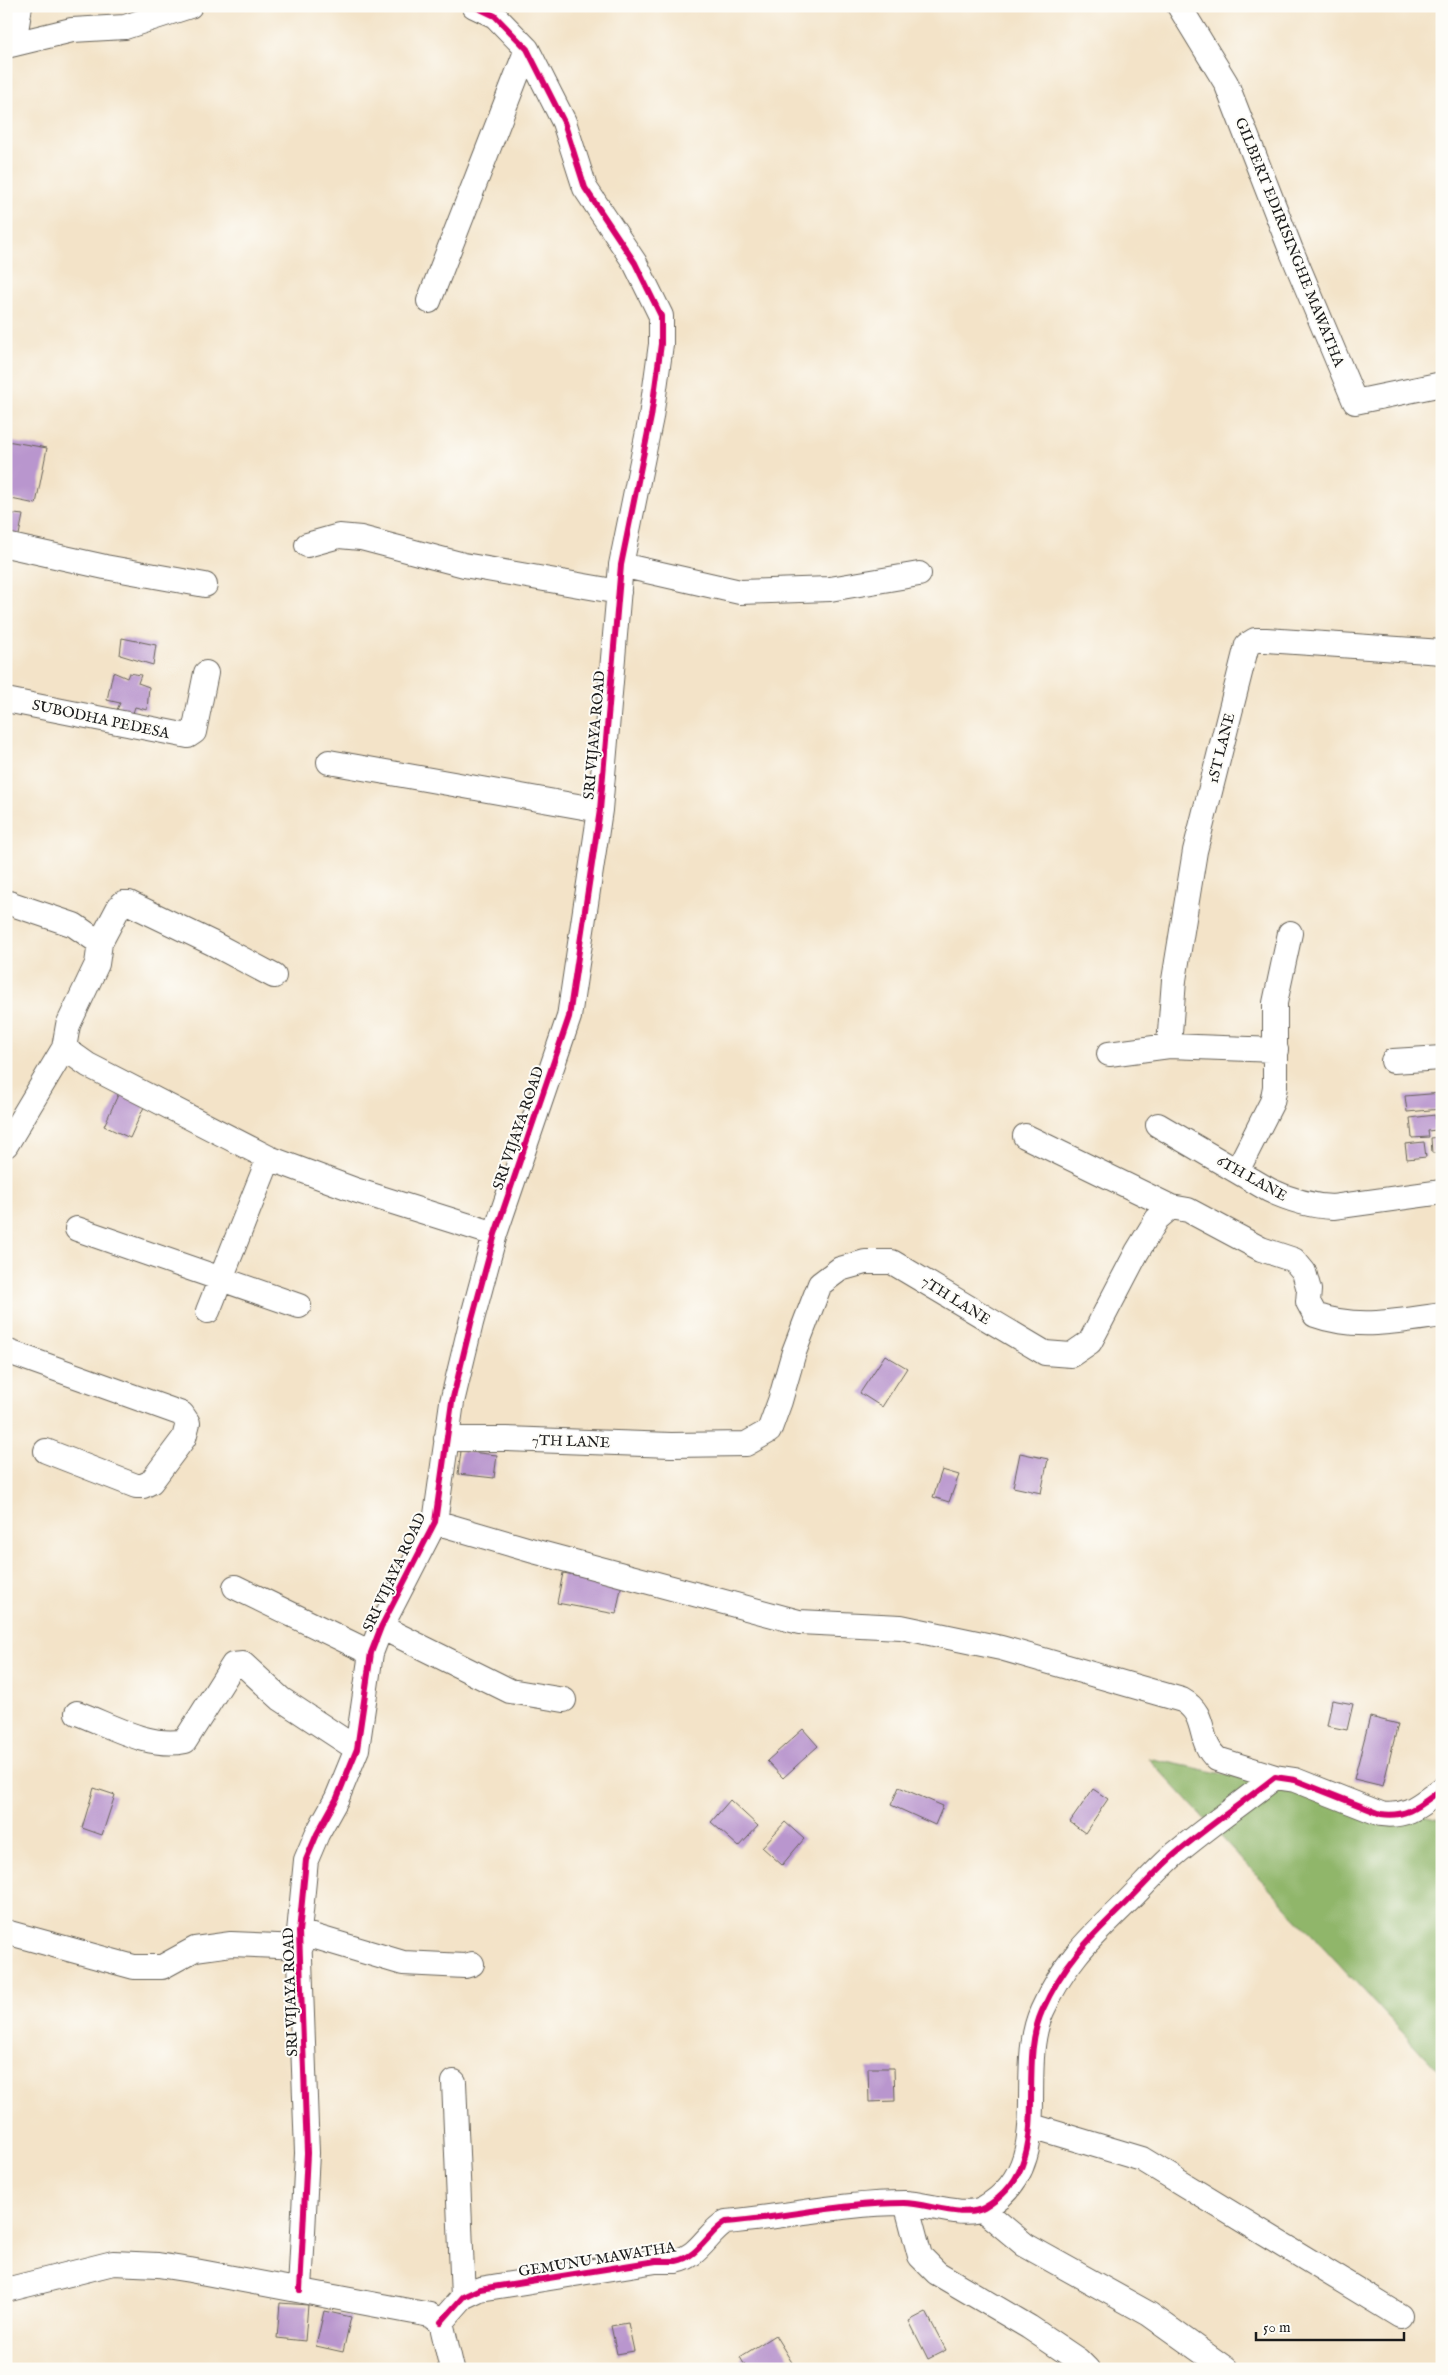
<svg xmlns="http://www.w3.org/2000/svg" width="1448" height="2375" viewBox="0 0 1448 2375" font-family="'IM FELL English',serif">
<rect width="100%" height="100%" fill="#fdfcf7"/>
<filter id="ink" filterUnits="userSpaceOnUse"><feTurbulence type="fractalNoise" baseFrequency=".02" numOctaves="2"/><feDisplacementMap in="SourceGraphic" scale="10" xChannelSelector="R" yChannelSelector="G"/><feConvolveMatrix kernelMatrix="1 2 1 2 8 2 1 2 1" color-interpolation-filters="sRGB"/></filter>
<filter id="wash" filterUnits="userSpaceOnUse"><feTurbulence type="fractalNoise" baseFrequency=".0096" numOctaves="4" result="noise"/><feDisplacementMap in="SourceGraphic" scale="20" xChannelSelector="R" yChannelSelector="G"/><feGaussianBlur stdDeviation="1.12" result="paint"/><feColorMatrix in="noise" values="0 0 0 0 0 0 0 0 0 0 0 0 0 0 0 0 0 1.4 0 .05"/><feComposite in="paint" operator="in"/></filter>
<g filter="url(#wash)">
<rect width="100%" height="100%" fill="#f3e3c8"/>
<path fill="#90b66b" stroke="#566944" d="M1148,1758L1442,1820V2075Z"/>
<g id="blocks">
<path fill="#b996ce" d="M7,441L47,448L36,504L6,498Z
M6,513L23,515L17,545L6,543Z
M122,638L156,645L153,665L120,655Z
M113,672L127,678L129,673L141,675L138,683L149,687L147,710L135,707L132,716L116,712L120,703L107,700Z
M122,1086L148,1098L130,1138L104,1126Z
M1442,1093V1109L1407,1112L1405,1096Z
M1435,1115L1436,1130L1428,1131L1429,1137L1412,1138L1410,1118Z
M1439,1137L1440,1153H1432L1431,1138Z
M1424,1142L1426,1157L1407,1159L1405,1144Z
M885,1355L907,1368L882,1407L860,1393Z
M461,1451L497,1455L494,1478L458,1474Z
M1020,1453L1048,1459L1041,1493L1013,1487Z
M942,1470L959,1475L949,1502L933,1497Z
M563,1573L622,1583L616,1614L557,1603Z
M1332,1700L1353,1704L1347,1730L1327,1726Z
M1370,1717L1398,1724L1383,1786L1354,1779Z
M803,1729L818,1746L783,1778L767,1761Z
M899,1787L943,1806L935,1825L891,1805Z
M94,1788L115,1795L102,1835L82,1828Z
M1093,1789L1108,1799L1085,1833L1070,1822Z
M730,1800L758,1826L739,1847L711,1822Z
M785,1822L804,1839L782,1865L762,1847Z
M868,2068H894L895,2101L869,2102Z
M280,2303L308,2305L305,2341L277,2338Z
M324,2311L351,2317L343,2352L316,2346Z
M926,2312L946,2350L928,2359L909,2321Z
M628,2323L634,2351L617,2354L611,2326Z
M775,2335L796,2369H747L740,2357Z"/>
</g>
</g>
<g filter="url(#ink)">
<use href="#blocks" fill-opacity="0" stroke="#676258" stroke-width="1"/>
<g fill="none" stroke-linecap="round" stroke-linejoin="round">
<defs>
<path id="street" d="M1179,6L1226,83L1291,250L1355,402L1442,384
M14,44L20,6
M6,46L72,30L125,27L190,6
M429,301L527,49
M6,545L105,567L205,585
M307,545L339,536L361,538L464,565L619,592
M621,565L740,592L830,589L919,574
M6,700L188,736L194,732L206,673
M329,762L600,810
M6,902L74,925L100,943
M1169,1046L1174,980L1195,851L1247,645L1255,640H1266L1442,652
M64,1048L88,1065L269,1158L355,1190L495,1234
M1109,1054L1169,1046L1276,1050
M1393,1061L1442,1058
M1158,1125L1269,1190C1290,1200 1310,1206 1333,1207L1442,1192
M1025,1136L1171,1207
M6,1145L64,1048L68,1025L97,964L100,943L119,907L123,903H129L212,943L274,976
M1237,1171L1272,1102L1275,1087V1003L1290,933
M77,1229L299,1306
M208,1311L269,1158
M6,1351L182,1414L188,1423L184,1438L151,1482L143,1486H136L46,1451
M446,1439H506L671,1445L746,1444L769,1431L780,1401L794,1352L820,1284L840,1269L865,1262H892L1045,1353L1071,1355L1090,1342L1137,1252L1157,1219L1171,1207L1188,1210L1261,1249L1294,1260L1304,1272L1309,1290L1308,1302L1315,1315C1356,1330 1400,1321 1442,1315
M435,1522L537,1552L799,1622L901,1627L1001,1648L1182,1700C1209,1715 1196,1740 1217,1759L1275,1777
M235,1587L371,1653
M381,1627L510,1691L564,1700
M77,1713C110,1725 149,1749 185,1741L233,1665L243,1664L281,1699L357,1749
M6,1932L134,1967H162L195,1949L231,1944L301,1947
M299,1932L403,1963L465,1966L472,1964
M454,2082L463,2297
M1032,2126L1142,2159L1400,2316
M906,2203L920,2256L937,2273L1029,2327L1078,2360L1087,2369
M982,2209L1025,2245L1149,2314L1226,2369
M6,2290L113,2263L158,2265L190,2270L430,2315L441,2322L452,2369
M300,2290L307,2153L299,1932L306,1860L317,1834L337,1798L357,1749L371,1653L381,1627L435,1522L452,1402L471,1323L495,1234L569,1017L600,810L621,565L651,417L661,344V316L635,263L585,188L564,122L527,49L495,16L474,6
M441,2322L463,2297L480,2289L656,2261C663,2261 670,2261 676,2261C699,2257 708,2232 726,2222C785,2217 844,2203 904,2203C926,2203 964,2219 984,2208C1059,2166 1014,2074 1042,2011C1064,1962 1089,1939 1126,1903C1142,1887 1158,1869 1175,1854C1207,1827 1242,1803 1275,1777L1295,1780L1381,1814C1408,1818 1421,1804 1442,1789"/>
</defs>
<use href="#street" stroke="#676258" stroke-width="26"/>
<use href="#street" stroke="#fff" stroke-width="24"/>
<defs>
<path id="cycleway" d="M300,2290L307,2153L299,1932L306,1860L317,1834L337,1798L357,1749L371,1653L381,1627L435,1522L452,1402L471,1323L495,1234L569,1017L600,810L621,565L651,417L661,344V316L635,263L585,188L564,122L527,49L495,16L474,6
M441,2322L463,2297L480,2289L656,2261C663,2261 670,2261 676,2261C699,2257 708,2232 726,2222C785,2217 844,2203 904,2203C926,2203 964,2219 984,2208C1059,2166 1014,2074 1042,2011C1064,1962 1089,1939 1126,1903C1142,1887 1158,1869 1175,1854C1207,1827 1242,1803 1275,1777L1295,1780L1381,1814C1408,1818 1421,1804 1442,1789"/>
</defs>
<use href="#cycleway" stroke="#fdfcf7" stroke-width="9"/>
<use href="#cycleway" stroke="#d6006c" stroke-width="6"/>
</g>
</g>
<g text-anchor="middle" stroke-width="4" stroke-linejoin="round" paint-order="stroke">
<g font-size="15" fill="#1c1c1c" stroke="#fdfcf7">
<text transform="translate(1290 242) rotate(68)" y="5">GILBERT EDIRISINGHE MAWATHA</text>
<text transform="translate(101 719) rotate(12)" y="5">SUBODHA PEDESA</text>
<text transform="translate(594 735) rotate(-85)" y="5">SRI VIJAYA ROAD</text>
<text transform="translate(1221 748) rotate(-76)" y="5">1ST LANE</text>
<text transform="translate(518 1128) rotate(-71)" y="5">SRI VIJAYA ROAD</text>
<text transform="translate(1252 1178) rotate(29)" y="5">6TH LANE</text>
<text transform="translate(956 1300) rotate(32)" y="5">7TH LANE</text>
<text transform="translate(571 1441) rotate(2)" y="5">7TH LANE</text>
<text transform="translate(394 1572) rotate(-65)" y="5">SRI VIJAYA ROAD</text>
<text transform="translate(290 1992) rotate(-92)" y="5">SRI VIJAYA ROAD</text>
<text transform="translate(597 2259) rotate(-9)" y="5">GEMUNU MAWATHA</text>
</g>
</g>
<rect width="1448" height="2375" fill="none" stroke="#fdfcf7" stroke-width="25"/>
<path d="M1256 2332v8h148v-8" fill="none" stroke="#1c1c1c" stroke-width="2.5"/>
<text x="1263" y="2332" font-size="15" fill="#1c1c1c" stroke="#fdfcf7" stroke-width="4" paint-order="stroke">50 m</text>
</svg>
